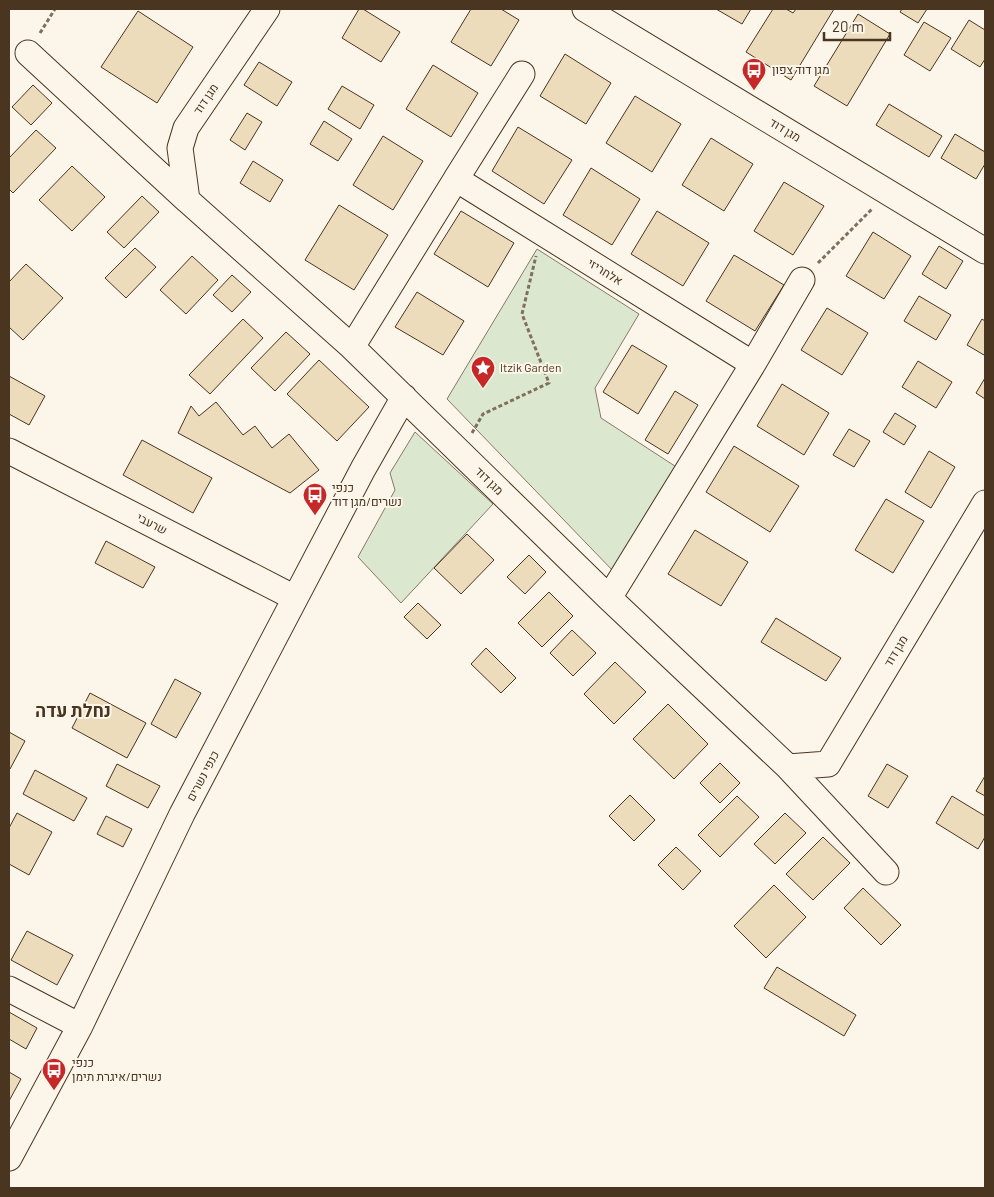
<svg xmlns="http://www.w3.org/2000/svg" width="994" height="1197" viewBox="0 0 994 1197" font-family="Barlow,Heebo,sans-serif">
<rect width="100%" height="100%" fill="#fbf6e9"/>
<path fill="#dce7d0" stroke="#887966" d="M537,249L639,314L595,388L601,418L681,470L616,574L447,399Z
M415,432L493,504L401,603L358,557L395,490L390,473Z"/>
<path fill="#ecdcbc" stroke="#4a3520" d="M359,9H363L400,32L381,62L342,38Z
M471,9H501L519,20L491,66L451,42Z
M716,9H751L742,24Z
M773,9H786L793,13L796,9H834L791,80L746,52Z
M902,9H927L918,23L900,12Z
M138,11L193,47L157,103L101,67Z
M858,14L890,34L847,106L814,86Z
M969,20L985,30V59L980,67L951,49Z
M924,22L951,38L930,71L904,55Z
M565,54L611,83L586,124L540,96Z
M259,62L292,82L277,106L244,85Z
M433,65L478,93L451,137L406,109Z
M33,85L52,103L31,125L12,107Z
M342,86L374,105L360,129L328,109Z
M635,96L681,124L652,172L606,143Z
M889,104L942,136L929,157L876,125Z
M247,113L262,122L245,150L230,140Z
M324,121L352,139L338,161L310,144Z
M518,127L572,160L544,204L492,171Z
M36,130L56,148L13,193L9,189V158Z
M955,134L985,152V164L976,179L941,158Z
M383,136L423,161L393,210L353,185Z
M711,138L753,164L724,211L682,185Z
M253,161L283,180L270,202L240,183Z
M72,166L105,197L72,231L39,200Z
M591,168L640,199L612,245L563,215Z
M784,182L824,206L793,255L754,231Z
M142,196L159,212L124,248L107,232Z
M339,205L388,235L354,290L305,260Z
M461,211L514,243L488,287L434,254Z
M657,211L709,243L683,286L631,254Z
M873,232L911,256L884,299L846,276Z
M939,246L963,261L946,289L922,274Z
M135,248L156,267L126,298L105,278Z
M734,255L784,285L755,331L706,301Z
M192,256L218,280L186,314L160,290Z
M26,264L63,298L23,340L9,327V282Z
M232,275L251,292L232,312L213,295Z
M417,292L464,321L443,355L395,327Z
M919,296L951,315L936,340L904,321Z
M827,308L868,333L842,375L801,350Z
M243,319L263,338L210,394L189,375Z
M982,319L985,321V352L984,355L967,345Z
M286,332L310,354L275,391L251,368Z
M632,345L667,366L638,414L603,392Z
M319,360L369,407L337,441L287,394Z
M918,361L952,382L936,408L902,387Z
M9,376L45,396L29,425L9,414Z
M985,378V399L976,393Z
M782,384L829,413L804,455L757,426Z
M675,391L698,405L668,454L645,440Z
M216,402L243,435L255,426L272,448L289,434L319,470L290,493L178,433L191,406L199,416Z
M895,413L916,426L904,445L883,432Z
M849,429L870,441L854,467L833,455Z
M142,440L212,478L193,513L123,475Z
M734,446L799,486L770,532L706,492Z
M929,451L955,467L931,508L905,492Z
M886,499L924,521L893,573L855,550Z
M695,530L748,562L721,606L668,574Z
M467,534L494,560L461,594L434,568Z
M106,541L155,567L143,588L95,563Z
M529,555L546,572L525,594L507,577Z
M549,592L573,616L542,647L518,623Z
M418,603L441,625L427,639L404,617Z
M776,618L841,658L826,681L761,642Z
M572,630L596,653L573,676L550,653Z
M486,648L516,678L501,693L471,664Z
M615,662L646,692L614,724L584,694Z
M175,679L201,693L176,738L151,724Z
M90,693L146,723L127,758L72,728Z
M668,704L708,744L674,779L633,739Z
M9,732L25,741L10,769L9,768Z
M720,763L740,783L720,803L700,783Z
M117,764L160,786L148,808L106,786Z
M887,764L908,776L888,808L868,796Z
M35,770L87,798L74,821L23,794Z
M985,776V796L976,791Z
M630,795L655,820L634,841L609,816Z
M737,796L759,817L720,857L698,835Z
M952,796L985,816V837L978,849L936,823Z
M17,813L52,832L29,875L9,864V828Z
M785,813L806,833L775,864L754,844Z
M106,816L132,829L123,847L97,834Z
M823,837L850,863L813,900L786,874Z
M676,847L701,871L683,890L658,865Z
M774,885L806,917L766,958L734,926Z
M863,888L901,925L881,945L844,908Z
M27,931L73,955L57,985L11,960Z
M777,967L856,1015L844,1036L764,988Z
M9,1012L37,1028L26,1049L9,1039Z
M9,1072L21,1079L9,1101Z"/>
<g fill="none" stroke-linecap="round" stroke-linejoin="round">
<defs>
<path id="minor" d="M267,9L186,128L180,148L187,200L352,347L609,598L788,767L828,764L985,503
M585,9L985,251
M28,53L187,200
M456,179L522,74
M352,347L456,179L753,364L609,598
M753,364L802,280
M9,451L295,598
M788,767L886,872
M9,989L80,1026
M9,1158L80,1026L182,814L363,469L404,397"/>
</defs>
<use href="#minor" stroke="#4a3520" stroke-width="27"/>
<path stroke="#7f6f5c" stroke-width="3" stroke-dasharray="4 2.5" stroke-linecap="butt" d="M40,33L55,9
M818,263L872,209
M472,433L483,414L549,383L522,314L536,256"/>
<use href="#minor" stroke="#fbf6e9" stroke-width="25"/>
</g>
<defs>
<symbol id="bus-pin" viewBox="-11 -11 22 30"><path d="M0 17L-7.5 6A9.5 9.5 0 1 1 7.5 6Z" fill="#c62828" stroke="#fbf6e9"/><path d="M-5-6H5V4H4V6H2V4H-2V6H-4V4H-5ZM-3.5-4V0h7V-4ZM-3.5 1.2v1.5H-2V1.2ZM2 1.2v1.5H3.5V1.2Z" fill="#fff"/></symbol>
<symbol id="sight-pin" viewBox="-11 -11 22 30"><path d="M0 17L-7.5 6A9.5 9.5 0 1 1 7.5 6Z" fill="#c62828" stroke="#fbf6e9"/><path d="M0-6L1.8-2.2L6-1.7L2.9 1.2L3.7 5.4L0 3.3L-3.7 5.4L-2.9 1.2L-6-1.7L-1.8-2.2Z" fill="#fff"/></symbol>
</defs>
<g fill-rule="evenodd">
<use href="#bus-pin" x="740" y="56" width="28" height="38"/>
<use href="#sight-pin" x="469" y="354" width="28" height="38"/>
<use href="#bus-pin" x="301" y="481" width="28" height="38"/>
<use href="#bus-pin" x="40" y="1056" width="28" height="38"/>
</g>
<g text-anchor="middle" stroke-width="4" stroke-linejoin="round" paint-order="stroke">
<g font-size="12" fill="#4a3520" stroke="#fbf6e9" text-anchor="start">
<text x="772" y="74">מגן דוד צפון</text>
<text x="500" y="372">Itzik Garden</text>
<text x="332" y="492">כנפי<tspan x="332" dy="14">נשרים/מגן דוד</tspan></text>
<text x="72" y="1067">כנפי<tspan x="72" dy="14">נשרים/איגרת תימן</tspan></text>
</g>
<g font-size="12" fill="#4a3520" stroke="#fbf6e9">
<text transform="translate(206 99) rotate(-56)" y="4">מגן דוד</text>
<text transform="translate(785 130) rotate(31)" y="4">מגן דוד</text>
<text transform="translate(605 272) rotate(32)" y="4">אלחריזי</text>
<text transform="translate(489 481) rotate(44)" y="4">מגן דוד</text>
<text transform="translate(152 524) rotate(27)" y="4">שרעבי</text>
<text transform="translate(896 651) rotate(-59)" y="4">מגן דוד</text>
<text transform="translate(203 776) rotate(-62)" y="4">כנפי נשרים</text>
</g>
<g font-size="18" font-weight="bold" fill="#4a3520" stroke="#fbf6e9">
<text x="73" y="717">נחלת עדה</text>
</g>
</g>
<rect width="994" height="1197" fill="none" stroke="#4a3520" stroke-width="20"/>
<path d="M824 32v8h66v-8" fill="none" stroke="#4a3520" stroke-width="2.5"/>
<text x="832" y="32" font-size="15" fill="#4a3520" stroke="#fbf6e9" stroke-width="4" paint-order="stroke">20 m</text>
</svg>
